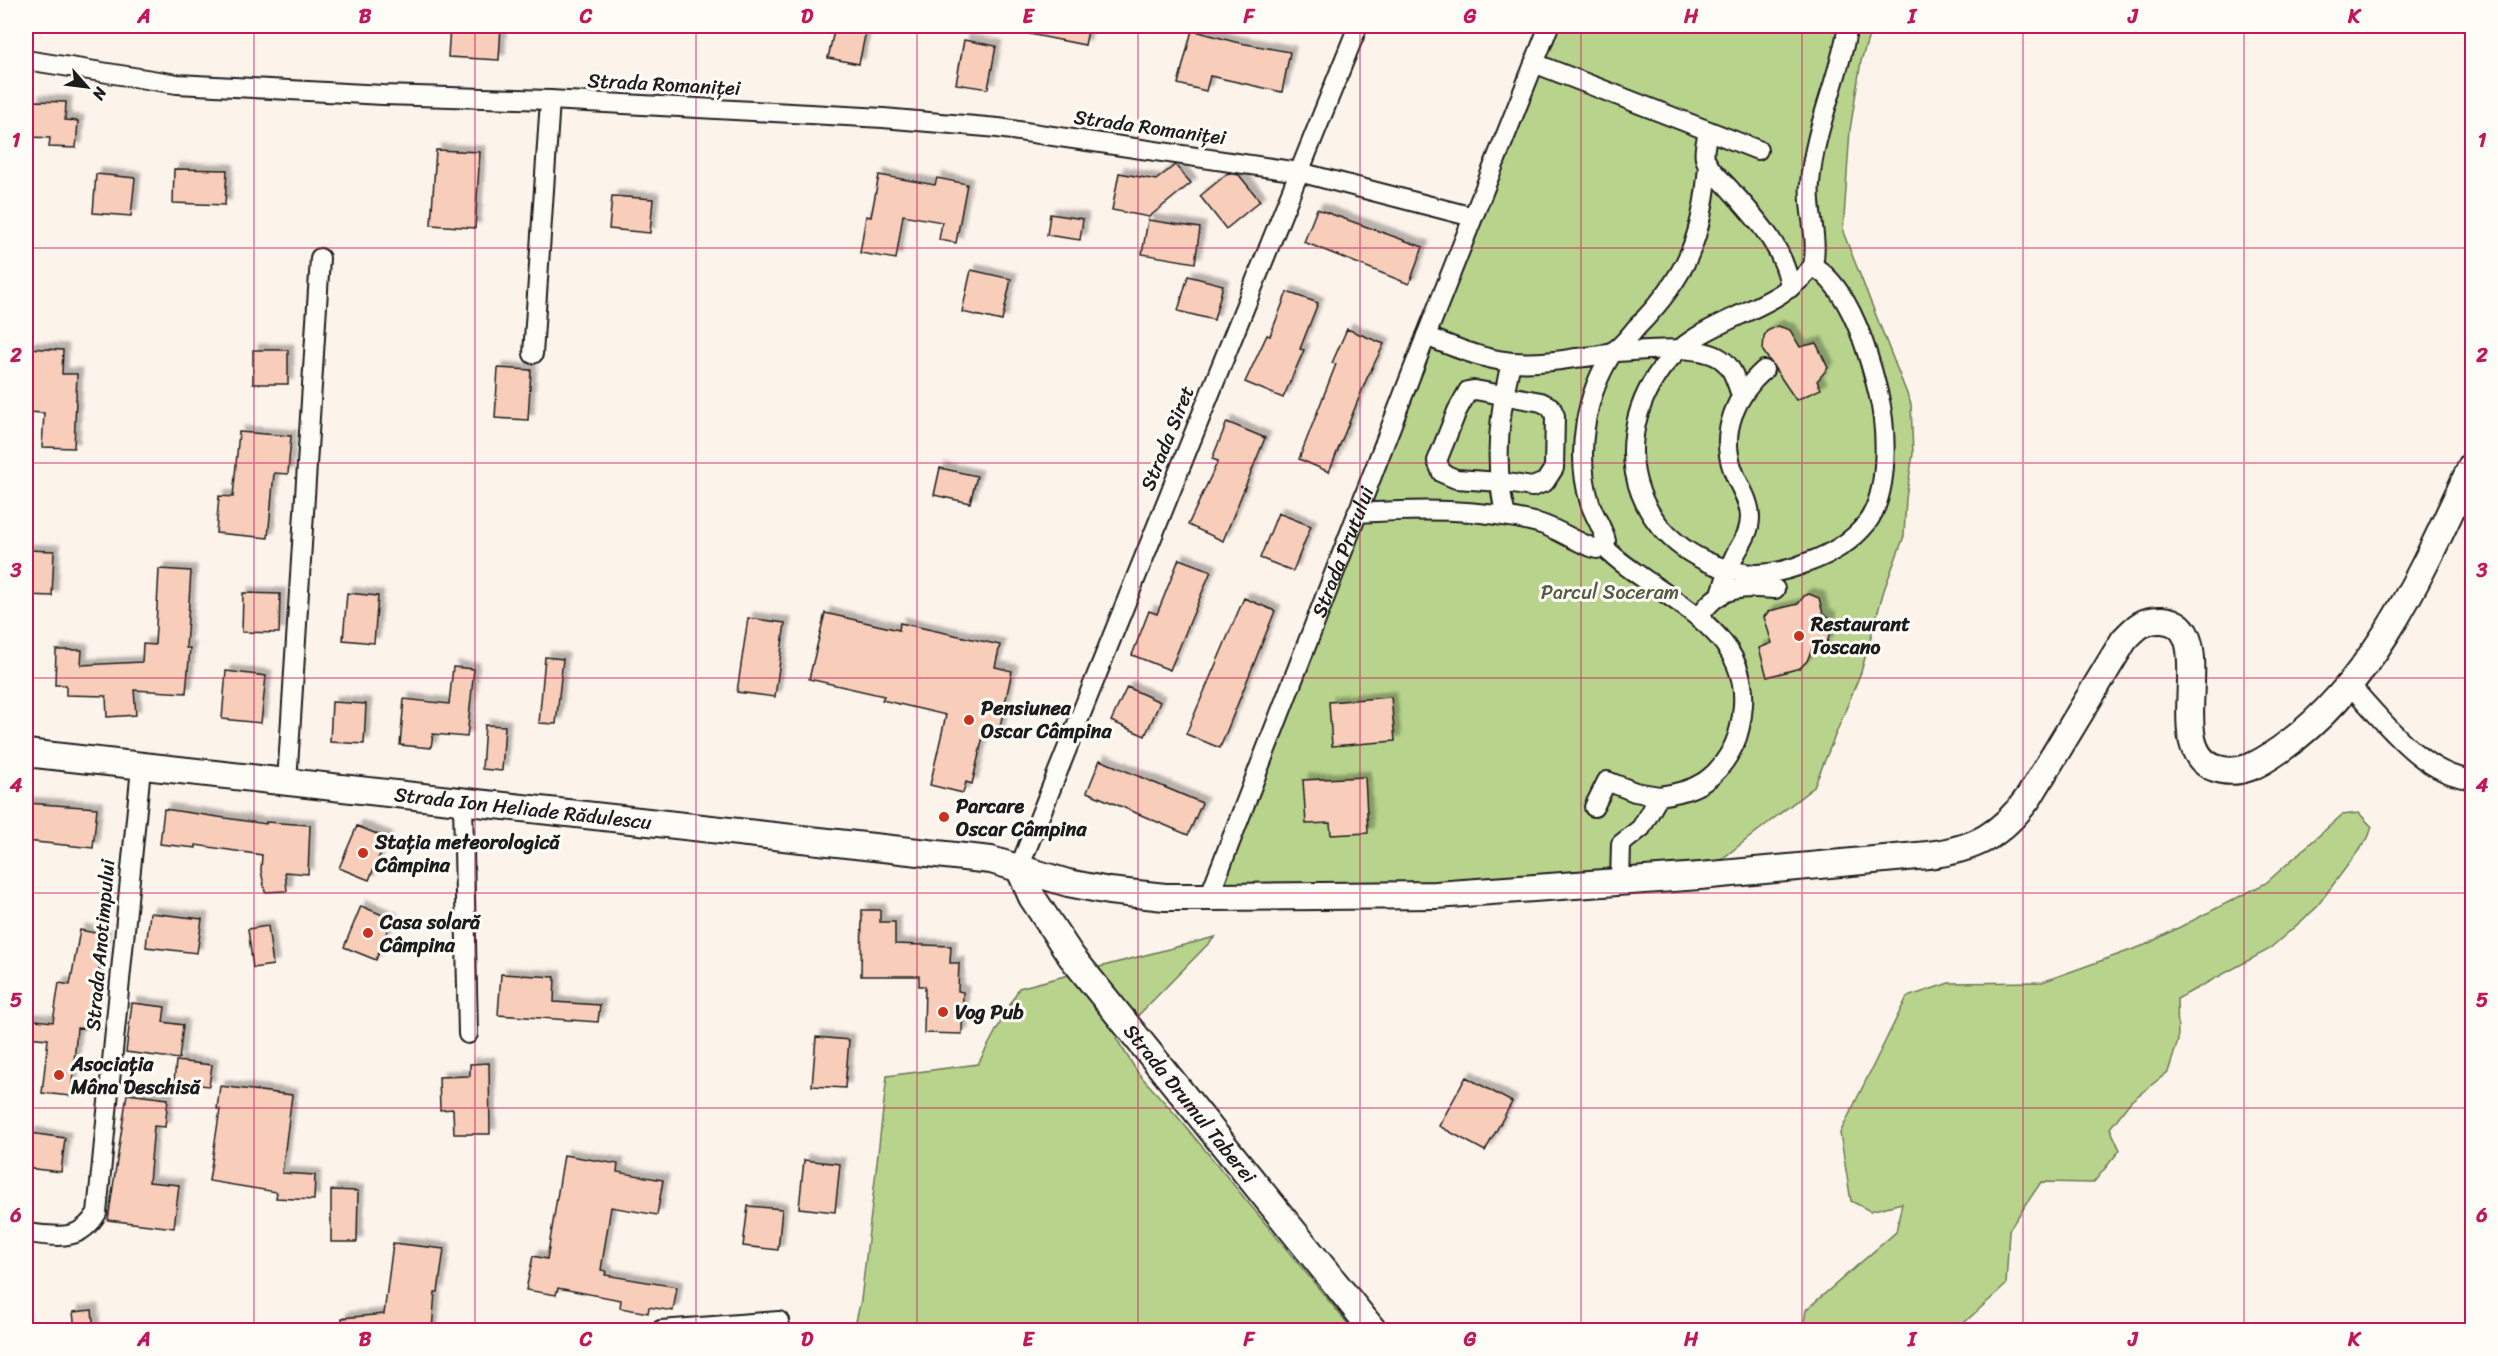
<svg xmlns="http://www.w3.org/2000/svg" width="2498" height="1356" viewBox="0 0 2498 1356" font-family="Sriracha,sans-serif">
<defs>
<filter id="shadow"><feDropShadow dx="5.5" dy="-5.5" stdDeviation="1.5" flood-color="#0004"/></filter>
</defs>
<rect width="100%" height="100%" fill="#fcf3eb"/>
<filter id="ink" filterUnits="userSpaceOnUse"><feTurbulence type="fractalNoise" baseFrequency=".0167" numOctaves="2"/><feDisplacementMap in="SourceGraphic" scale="12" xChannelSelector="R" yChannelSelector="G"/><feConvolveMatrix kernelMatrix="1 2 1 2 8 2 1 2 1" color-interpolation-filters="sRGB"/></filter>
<g filter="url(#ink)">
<path fill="#b8d48c" stroke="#6a7854" stroke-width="1.5" d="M1551,26H1872L1861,61L1850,130L1843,232L1911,404L1913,454L1906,498L1904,536L1884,590L1861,672L1814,787L1700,876L1209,897Z
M2359,813L2372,827L2368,838L2315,909L2268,950L2177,999L2178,1041L2168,1072L2131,1101L2110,1128L2120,1150L2093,1183L2041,1182L2009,1230L2006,1285L1956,1330H1803L1806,1310L1896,1232L1902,1203L1870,1211L1851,1201L1840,1133L1907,997L1949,983L2042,982L2145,945L2266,883L2342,815Z
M1215,937L1116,1038L1138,1073L1177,1116L1353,1330H854L861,1300L887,1076L978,1064L1019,988Z"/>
<path fill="#f8cdb9" stroke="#1c1c1c" stroke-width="1.5" filter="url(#shadow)" d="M450,26H501L499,60L448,57Z
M835,26H867L859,64L828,58Z
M1030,26H1089L1085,45L1029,34Z
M1192,30L1235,42L1290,52L1282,92L1210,76L1206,91L1178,84Z
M964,40L996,46L988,89L956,84Z
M34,101L66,102L65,120L78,121L76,148L49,147L50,138L32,137Z
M436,150L480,152L475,228L431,225Z
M1175,165L1191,183L1149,217L1112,210L1119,173L1156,180Z
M174,169L227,170L225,205L173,203Z
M1228,173L1239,175L1260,201L1226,229L1200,196Z
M96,174L135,178L131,216L93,213Z
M879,175L935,185L937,178L967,184L956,243L939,240L942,222L903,215L896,259L860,253L866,216L871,217Z
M612,196L653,199L650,233L609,229Z
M1317,209L1423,247L1409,284L1304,242Z
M1050,214L1083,219L1080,240L1047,235Z
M1148,220L1200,228L1195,263L1142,254Z
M971,270L1011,279L1002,321L962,312Z
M1188,276L1223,285L1214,320L1178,311Z
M1287,292L1318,303L1300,349L1304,350L1283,398L1245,382L1267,335L1270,336Z
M1778,326L1790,330L1800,347L1816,343L1828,368L1817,381L1821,389L1796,400L1763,351L1764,336L1767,331Z
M1347,329L1384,344L1367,378L1329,472L1299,459L1336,364L1332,363Z
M26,348L63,350L62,374H77L74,448L42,447L44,413L26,412Z
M253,350H288V384H253Z
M498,368L531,370L528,420L495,418Z
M1227,422L1265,438L1223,541L1188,525L1218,461L1212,459Z
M239,432L291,436L288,474L274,473L268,538L216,533L219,496L233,497Z
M940,468L977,476L970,503L934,495Z
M1278,513L1311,526L1293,571L1260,558Z
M26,550L54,551L52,596L26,595Z
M1179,559L1211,571L1170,670L1132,655L1149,611L1157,614Z
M159,569L191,571L186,648H190L186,693L134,690L136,715L107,717L106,696L66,695V685H55L56,650H82L81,665L142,662L143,644L155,645Z
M243,593L280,594L279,633L242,632Z
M347,593L378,596L374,643L343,640Z
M1809,594L1819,598L1823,614L1830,618L1831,625L1828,640L1822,647L1812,649L1807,661L1800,668L1767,677L1759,648L1772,643L1764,617L1769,611L1798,604L1804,596Z
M1244,598L1275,611L1220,748L1186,734Z
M825,613L899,630L900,623L1000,645L995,667L1012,671L999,731L985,728L972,784L966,782L963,793L930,785L946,715L882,700L884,696L809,679Z
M748,618L785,623L775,697L737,692Z
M545,657L563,659L556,724L539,723Z
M453,667L474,669L467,737L433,734L431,748L400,745L404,699L449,704Z
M226,671L266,676L261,723L222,719Z
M1127,687L1160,702L1145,736L1111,721Z
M1391,697L1395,741L1332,746L1329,702Z
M332,702L366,704L364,744L330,742Z
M485,725L505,726L502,771L482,769Z
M1100,760L1202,803L1188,835L1087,792Z
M1365,777L1368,833L1331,835L1330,823L1306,824L1303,780Z
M26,803L97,808L93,848L26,841Z
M164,809L266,824V822L310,825L308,874L285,872L287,891L265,892L261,870L262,855L196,845V848L160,844Z
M357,826L387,838L369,880L339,868Z
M361,906L392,919L376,960L344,947Z
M862,910H880V922H895V944L951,946L950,963H959L958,991L963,992L962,1034L924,1033L925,986H919V976H861Z
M150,913L202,919L197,953L146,947Z
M268,926L273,965L253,968L248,929Z
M80,930L105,935L89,1029L77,1028L71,1096L42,1093L48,1039L26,1037V1019L53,1022L59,983L70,985Z
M501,974L555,977L554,1002L600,1005L598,1022L498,1015Z
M132,1003L165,1007L163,1022L183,1025L179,1059L126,1052Z
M816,1037L849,1040L845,1088L812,1086Z
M176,1061L212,1065L209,1086L174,1082Z
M489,1063L490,1134H454L453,1109L440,1110L439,1077L470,1076V1064Z
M1466,1077L1512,1102L1485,1151L1439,1126Z
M220,1086L292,1095L282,1173L315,1175L314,1200L276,1198L277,1192L209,1181L220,1109H217Z
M127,1094L168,1099L165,1127L154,1126L149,1182L179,1185L174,1228L108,1220Z
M30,1133L65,1138L61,1172L26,1168Z
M564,1155L618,1164L617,1172L663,1180L657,1215L611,1207L601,1270L606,1271L605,1275L677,1287L673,1311L649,1307L648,1313L620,1308L621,1300L558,1288L556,1295L526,1290L533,1256L547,1259Z
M804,1160L840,1164L835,1212L799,1208Z
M331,1190L358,1191L357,1242H331Z
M748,1206L782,1209L778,1250L743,1246Z
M393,1243L444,1249L438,1292H435L432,1330H342V1318L384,1314Z
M92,1310L94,1330H75L73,1312Z"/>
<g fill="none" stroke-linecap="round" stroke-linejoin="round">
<defs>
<g id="street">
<path d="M26,60L177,84L383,95L550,100L883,118L998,128L1299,172L1473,217"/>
<path d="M1534,63L1758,150"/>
<path d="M1708,131C1707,139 1703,150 1705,158C1708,169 1720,178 1728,187C1753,215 1786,249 1790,288"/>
<path d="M1813,266C1850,288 1868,352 1878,392C1887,428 1890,493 1866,524C1850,544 1829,555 1806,563C1786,571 1761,577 1739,572C1640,551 1602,451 1661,369C1699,317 1772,316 1813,266C1819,235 1807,212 1810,183C1814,129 1839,79 1848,26"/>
<path d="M1426,336C1485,360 1510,369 1575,358C1587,357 1601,356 1611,352C1620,349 1630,335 1637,327C1687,276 1703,237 1708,165"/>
<path d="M533,354L550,100"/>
<path d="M1475,390L1541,402L1551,407L1555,416L1554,468L1545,482L1532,487L1501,482L1456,479L1442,473L1437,461L1457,411L1468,391Z"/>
<path d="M1357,513C1418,509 1479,508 1538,523C1559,529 1576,543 1597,549L1606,541C1603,528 1594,516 1590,503C1575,453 1585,395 1613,352C1641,351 1698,343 1721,359C1733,367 1736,382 1741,395"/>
<path d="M1506,516C1493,467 1499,412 1511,363"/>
<path d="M1603,546C1651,595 1749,624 1743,705C1742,719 1740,732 1734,745C1717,780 1696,791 1659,796L1641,828L1621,844L1620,882"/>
<path d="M1721,594C1725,581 1729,567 1735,555C1742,542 1750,533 1750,517C1750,500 1738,485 1733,470C1719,432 1736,395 1764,370"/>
<path d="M1699,618C1717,586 1742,586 1775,589"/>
<path d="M2349,684C2381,718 2424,777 2472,779"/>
<path d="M287,783L320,258"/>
<path d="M463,803L468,1034"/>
<path d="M1594,807L1607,781L1635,792L1659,796"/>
<path d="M1019,868L1358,26"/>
<path id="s1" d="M1209,897L1426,336L1549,26"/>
<path d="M26,1233C57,1236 79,1243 97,1213L141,768"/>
<path d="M661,1330L779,1321"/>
</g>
<g id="secondary">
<path id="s2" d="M26,753L991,860L1068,883L1109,891L1165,897H1209L1436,895L1700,876L1928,855C1976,849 2001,835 2029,797L2124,640C2136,627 2144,619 2162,620C2224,625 2159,749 2215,768C2240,777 2261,763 2281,749C2377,681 2424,567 2472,465"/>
<path id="s3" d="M1019,868L1032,897L1071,956L1373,1330"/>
</g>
</defs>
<use href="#street" stroke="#1c1c1c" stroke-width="22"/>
<use href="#secondary" stroke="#1c1c1c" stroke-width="30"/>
<use href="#street" stroke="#fdfcf7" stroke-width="18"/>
<use href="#secondary" stroke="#fdfcf7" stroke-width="26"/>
</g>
</g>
<path fill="none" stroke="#c2185b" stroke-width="1.5" stroke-opacity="0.55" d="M254,26V1330M475,26V1330M696,26V1330M917,26V1330M1138,26V1330M1360,26V1330M1581,26V1330M1802,26V1330M2023,26V1330M2244,26V1330M26,248H2472M26,463H2472M26,678H2472M26,893H2472M26,1108H2472"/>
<g fill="#c8321e" stroke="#fdfcf7" stroke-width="2">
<circle cx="1799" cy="636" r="6"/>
<circle cx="969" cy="720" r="6"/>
<circle cx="944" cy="817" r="6"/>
<circle cx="363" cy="853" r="6"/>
<circle cx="368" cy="933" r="6"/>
<circle cx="943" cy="1012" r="6"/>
<circle cx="59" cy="1075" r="6"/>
</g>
<g text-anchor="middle" stroke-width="6" stroke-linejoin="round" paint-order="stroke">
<g font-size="20" fill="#1c1c1c" stroke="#fdfcf7">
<text transform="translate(664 84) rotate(3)" y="7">Strada Romaniței</text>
<text transform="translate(1150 127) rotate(8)" y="7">Strada Romaniței</text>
<text transform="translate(1167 438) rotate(-68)" y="7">Strada Siret</text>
<text dy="7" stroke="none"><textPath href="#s1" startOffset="370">Strada Prutului</textPath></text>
<text dy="7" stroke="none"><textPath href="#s2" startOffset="500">Strada Ion Heliade Rădulescu</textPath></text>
<text transform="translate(100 945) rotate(-85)" y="7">Strada Anotimpului</text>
<text dy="7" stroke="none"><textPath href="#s3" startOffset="292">Strada Drumul Taberei</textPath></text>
</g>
<g font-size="20" fill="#535c43" stroke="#fdfcf7">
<text x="1610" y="599">Parcul Soceram</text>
</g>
<g font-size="20" font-weight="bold" fill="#1c1c1c" stroke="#fdfcf7" text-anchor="start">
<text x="1811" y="631">Restaurant<tspan x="1811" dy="23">Toscano</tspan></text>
<text x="981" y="715">Pensiunea<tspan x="981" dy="23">Oscar Câmpina</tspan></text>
<text x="956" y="813">Parcare<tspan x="956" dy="23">Oscar Câmpina</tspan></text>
<text x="375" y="849">Stația meteorologică<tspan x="375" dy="23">Câmpina</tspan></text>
<text x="380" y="929">Casa solară<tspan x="380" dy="23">Câmpina</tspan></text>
<text x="955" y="1019">Vog Pub</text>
<text x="71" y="1071">Asociația<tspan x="71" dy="23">Mâna Deschisă</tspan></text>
</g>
</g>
<rect width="2498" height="1356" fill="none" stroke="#fdfcf7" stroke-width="66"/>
<g transform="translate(87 87) rotate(118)" stroke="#fdfcf7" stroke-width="4.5" paint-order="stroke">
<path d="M0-4.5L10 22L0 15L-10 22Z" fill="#1c1c1c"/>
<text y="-9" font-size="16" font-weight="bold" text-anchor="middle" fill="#1c1c1c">N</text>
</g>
<rect x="33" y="33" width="2432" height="1290" fill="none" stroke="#c2185b" stroke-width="2"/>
<g font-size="20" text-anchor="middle" font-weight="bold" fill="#c2185b">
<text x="144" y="23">A</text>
<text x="365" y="23">B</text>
<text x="586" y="23">C</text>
<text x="807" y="23">D</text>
<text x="1028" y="23">E</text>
<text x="1249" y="23">F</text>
<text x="1470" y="23">G</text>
<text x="1691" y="23">H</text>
<text x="1912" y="23">I</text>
<text x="2133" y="23">J</text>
<text x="2354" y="23">K</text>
<text x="16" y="147">1</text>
<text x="2482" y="147">1</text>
<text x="16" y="362">2</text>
<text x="2482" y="362">2</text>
<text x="16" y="577">3</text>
<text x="2482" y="577">3</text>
<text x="16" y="792">4</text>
<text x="2482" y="792">4</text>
<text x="16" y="1007">5</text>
<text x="2482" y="1007">5</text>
<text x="16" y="1222">6</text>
<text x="2482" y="1222">6</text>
<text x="144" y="1346">A</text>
<text x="365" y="1346">B</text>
<text x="586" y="1346">C</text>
<text x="807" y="1346">D</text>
<text x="1028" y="1346">E</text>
<text x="1249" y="1346">F</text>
<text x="1470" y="1346">G</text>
<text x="1691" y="1346">H</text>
<text x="1912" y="1346">I</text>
<text x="2133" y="1346">J</text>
<text x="2354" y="1346">K</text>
</g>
</svg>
